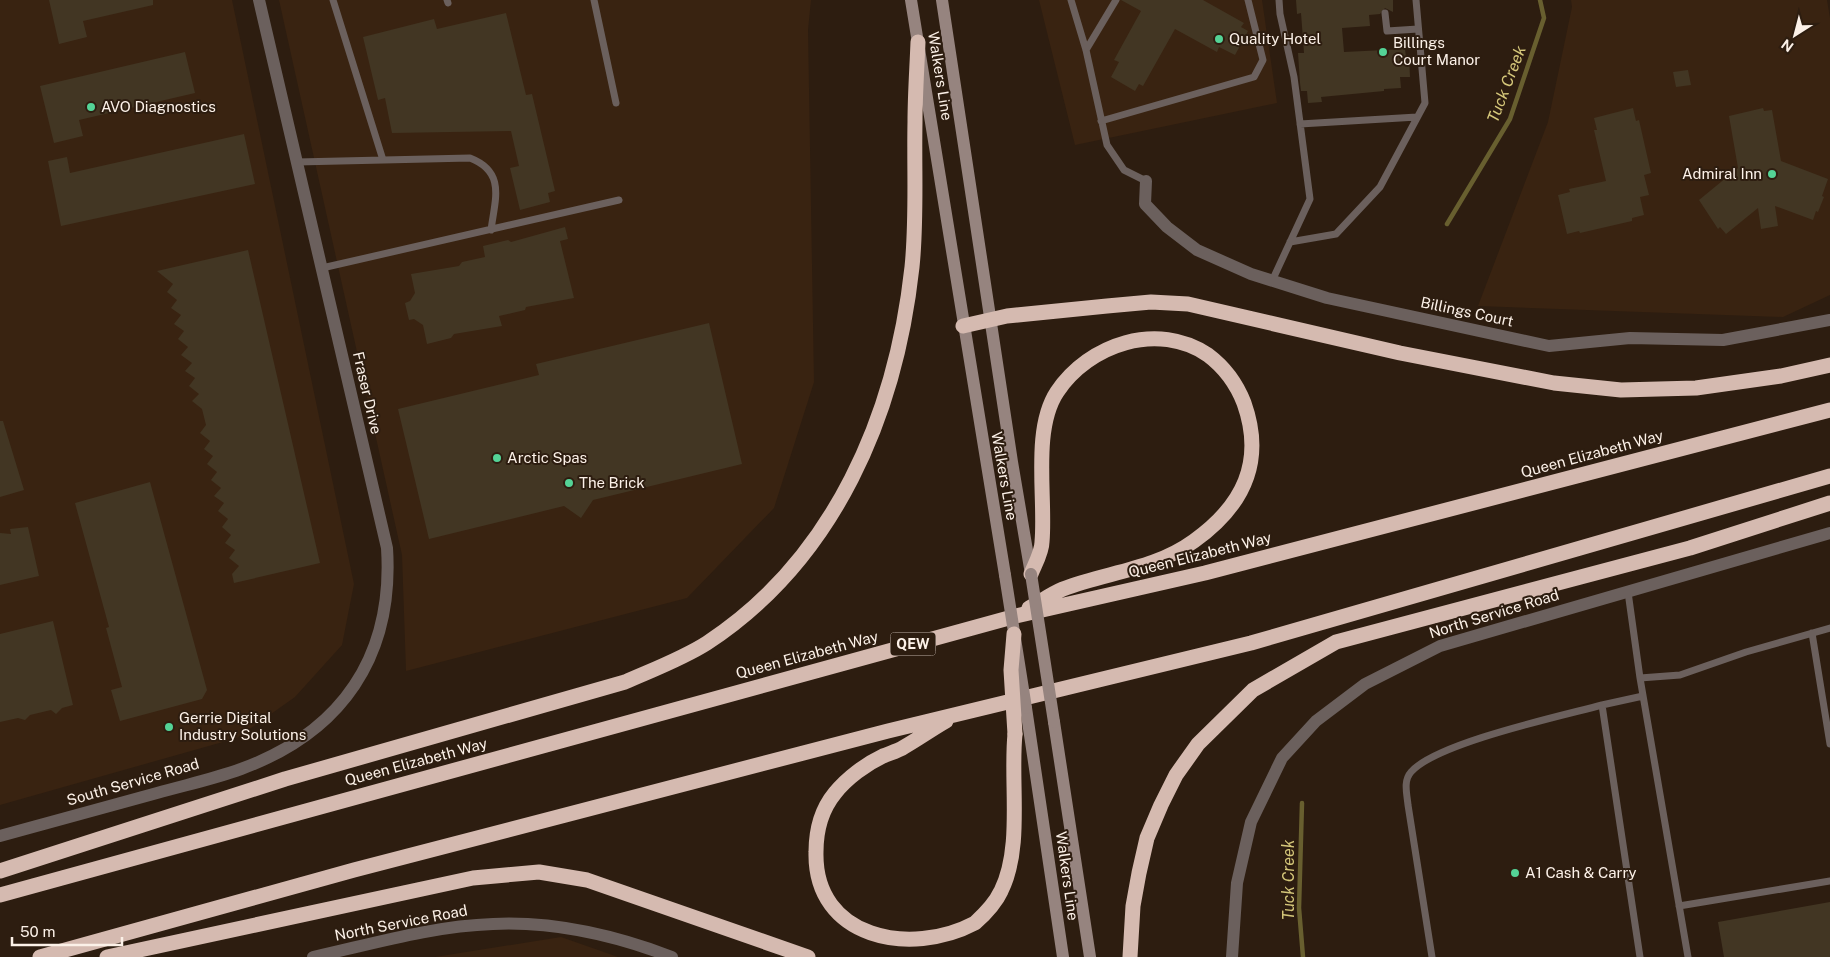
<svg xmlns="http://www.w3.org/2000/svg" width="1830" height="957" viewBox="0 0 1830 957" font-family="'Public Sans',sans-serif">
<rect width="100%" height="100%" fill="#2d1d10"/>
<path fill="#392311" d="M0,0H232L354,584L342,645L295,697L237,738L0,805Z
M279,0H811L808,30L814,382L774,508L687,598L406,671L402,555Z
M1039,0H1262L1277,103L1075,145Z
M1571,0H1827L1830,18V295L1783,317L1478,306L1548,122L1572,7Z
M561,937L618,957H435Z"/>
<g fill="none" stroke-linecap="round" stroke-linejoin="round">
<path stroke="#685f2f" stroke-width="4.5" d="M1447,224L1510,119L1544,18L1540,0
M1302,803L1299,908L1303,957"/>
</g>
<path fill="#423623" d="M49,0H153V5L83,21L87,37L59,44Z
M1121,0H1203L1244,23L1241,27L1248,31L1235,55L1219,47L1217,52L1175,29L1143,86L1139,84L1135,91L1111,77L1119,62L1114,60L1141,11Z
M1296,0H1393V12L1385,8L1380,14L1369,15L1370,26L1342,28L1344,52L1405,49L1406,57L1409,56L1410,77H1400L1401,88L1384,89V91L1321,97L1322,102L1308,103L1307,91H1301L1300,83L1298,53H1304L1301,13L1297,14Z
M506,13L526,95L532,94L555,191L548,193L550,202L520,210L510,168L519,166L511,131L392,133L385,98L378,100L363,37L434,19L437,29Z
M185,52L195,93L79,120L83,136L54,143L40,86Z
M1688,70L1691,85L1676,87L1673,72Z
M1633,108L1636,121L1639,120L1651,173L1644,175L1649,195L1640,197L1644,215L1632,218V221L1580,233L1579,231L1567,234L1558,195L1570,192L1569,189L1606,181L1594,130H1597L1594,118Z
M1763,108L1764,111L1772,110L1781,161L1828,179L1822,196L1824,197L1818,212L1816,211L1813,220L1775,206L1778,226L1761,229L1758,208L1726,234L1720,227L1718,229L1699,200L1738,168L1729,116Z
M244,134L255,184L61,226L48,161L67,157L70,173Z
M565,227L568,239L560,241L574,298L526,307L525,310L499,316L502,326L454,334L451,338L427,344L423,325L414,319L409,320L405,303L410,301L415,293L411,274L459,266L462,262L485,257L483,246L508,240L511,242Z
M248,250L320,563L234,583L232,574L239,566L229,558L235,550L225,543L231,535L222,527L228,519L218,511L224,503L214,496L221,488L211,480L217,472L207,464L213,456L204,449L210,441L200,433L206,425L202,409L192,401L199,394L189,386L195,378L185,371L192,363L181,355L188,347L178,339L184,331L174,324L181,315L171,308L177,300L167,292L173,284L157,271Z
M709,323L742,464L593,500L581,518L564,506L429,539L398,409L539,375L536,364Z
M0,421H3L24,490L0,497Z
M150,482L207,690L202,699L120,721L111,690L122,687L106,628L109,627L75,503Z
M28,527L39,576L0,585V533L11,534L10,529Z
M53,621L73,705L62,708L56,714L51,710L30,715L25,720L18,718L0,722V634Z
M1830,902V957H1724L1718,922Z"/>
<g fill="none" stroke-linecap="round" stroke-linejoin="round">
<path stroke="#6b605d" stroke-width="7" d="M333,0L383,160
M447,0L448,3
M594,0L616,103
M1071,0L1086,50L1107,145L1124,170L1146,181
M1385,13L1387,31L1418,29
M1086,50L1116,0
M1101,121L1254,77L1263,60L1248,0
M1300,124L1417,117
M297,162L470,158C506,172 495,199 491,230
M1290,242L1336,234L1380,187L1425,103L1416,0
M322,268L619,200
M1272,281L1310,199L1294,77L1280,14L1279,0
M1628,592L1640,678L1688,957
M1812,633L1830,744
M1640,678L1680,675L1746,652L1830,628
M1679,906L1830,881
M1432,957L1408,805C1407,794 1403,781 1411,772C1436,743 1561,716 1602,705
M1640,957L1602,705L1643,696"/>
<path stroke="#6b605d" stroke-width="12" d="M1146,181L1145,204L1167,227L1197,250L1251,274L1327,298L1549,346L1630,338L1723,340L1830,320"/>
<path stroke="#6b605d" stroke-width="12" d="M0,836C52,822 105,807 157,793C185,785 214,779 241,769C342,732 394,656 387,548L259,0
M313,957C372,944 432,926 493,924C555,921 614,935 672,957
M1232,957L1237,883L1251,822L1282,758L1316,721L1365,684L1440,646L1830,533"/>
<path stroke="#96847f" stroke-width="12" d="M911,0L1005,575
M942,0L1012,462L1031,574
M1026,708L1063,957
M1054,722L1090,957"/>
<path stroke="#d5bab0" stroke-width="15" d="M963,326L1007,316L1107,306L1151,302L1188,304L1400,353L1554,383L1621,390L1696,388L1781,376L1830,365
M1029,608C1040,602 1051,594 1063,589C1107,572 1154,570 1194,541C1243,506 1265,462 1244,403C1237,385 1224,367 1208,355C1158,321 1089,344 1057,392C1032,430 1046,498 1042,542C1042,552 1035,564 1031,574
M946,721C932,729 918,739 904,747C898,751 890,753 883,756C866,764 847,778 835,793C821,810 816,830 816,852C814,939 911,957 975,923C985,914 995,904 1001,891C1023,847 1010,782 1015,734
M0,871L285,779L625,682C652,670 682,659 707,643C835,559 896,414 912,267C917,219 914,170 915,122C915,95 917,68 918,42
M0,895L1016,616L1205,573L1830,410
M40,957L354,870L888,731L1251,643L1830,476
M107,957L473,878L539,872L587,880L808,957
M1130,957L1133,906L1139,873L1147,838L1161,805L1176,775L1198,744L1253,690L1336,642L1690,548L1830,503"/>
<path stroke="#96847f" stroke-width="12" d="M1031,574L1054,722
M1005,575L1026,708"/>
<path stroke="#d5bab0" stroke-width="15" d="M1014,634L1011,670L1015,734"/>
</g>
<g fill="#54d396" stroke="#2d1d10" stroke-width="2">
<circle cx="1219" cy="39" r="5"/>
<circle cx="1383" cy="52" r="5"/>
<circle cx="91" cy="107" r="5"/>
<circle cx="1772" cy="174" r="5"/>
<circle cx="497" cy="458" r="5"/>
<circle cx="569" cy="483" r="5"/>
<circle cx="169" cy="727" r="5"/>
<circle cx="1515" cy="873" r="5"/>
</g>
<g text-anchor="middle" stroke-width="4" stroke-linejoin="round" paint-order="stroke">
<rect fill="#2d1d10" stroke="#beb1a7" stroke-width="1" x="890.5" y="632.5" width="45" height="23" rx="4"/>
<g font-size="14" font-weight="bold" fill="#fcf1e8">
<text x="913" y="649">QEW</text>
</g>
<g font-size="15" fill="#fcf1e8" stroke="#2d1d10" text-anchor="start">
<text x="1229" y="44">Quality Hotel</text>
<text x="1393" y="48">Billings<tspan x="1393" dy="17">Court Manor</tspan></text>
<text x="101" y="112">AVO Diagnostics</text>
<text x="1762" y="179" text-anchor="end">Admiral Inn</text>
<text x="507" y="463">Arctic Spas</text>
<text x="579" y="488">The Brick</text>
<text x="179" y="723">Gerrie Digital<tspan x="179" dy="17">Industry Solutions</tspan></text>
<text x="1525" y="878">A1 Cash &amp; Carry</text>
</g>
<g font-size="15" fill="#fcf1e8" stroke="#2d1d10">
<text transform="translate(940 76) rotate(81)" y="5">Walkers Line</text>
<text transform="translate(1467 312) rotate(12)" y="5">Billings Court</text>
<text transform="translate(367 393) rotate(77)" y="5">Fraser Drive</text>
<text transform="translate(1592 454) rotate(-15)" y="5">Queen Elizabeth Way</text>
<text transform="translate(1004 476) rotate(80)" y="5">Walkers Line</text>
<text transform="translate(1200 555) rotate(-14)" y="5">Queen Elizabeth Way</text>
<text transform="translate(1494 614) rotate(-17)" y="5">North Service Road</text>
<text transform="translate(807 655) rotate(-15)" y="5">Queen Elizabeth Way</text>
<text transform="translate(416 762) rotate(-15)" y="5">Queen Elizabeth Way</text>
<text transform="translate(133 782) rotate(-16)" y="5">South Service Road</text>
<text transform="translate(1067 876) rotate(82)" y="5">Walkers Line</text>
<text transform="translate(401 923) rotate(-11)" y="5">North Service Road</text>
</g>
<g font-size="16" font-style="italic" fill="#d5c77a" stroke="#2d1d10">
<text transform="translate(1506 84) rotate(-69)" y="6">Tuck Creek</text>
<text transform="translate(1288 880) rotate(-90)" y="6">Tuck Creek</text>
</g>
</g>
<g transform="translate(1795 35) rotate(216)" stroke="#2d1d10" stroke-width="4" paint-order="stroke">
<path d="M0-4L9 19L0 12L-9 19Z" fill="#fcf1e8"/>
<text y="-8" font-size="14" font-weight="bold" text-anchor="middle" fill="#fcf1e8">N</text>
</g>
<path d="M12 937v8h110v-8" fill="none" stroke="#fcf1e8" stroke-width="2.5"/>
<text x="20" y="937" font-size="15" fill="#fcf1e8" stroke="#2d1d10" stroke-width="4" paint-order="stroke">50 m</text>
</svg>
